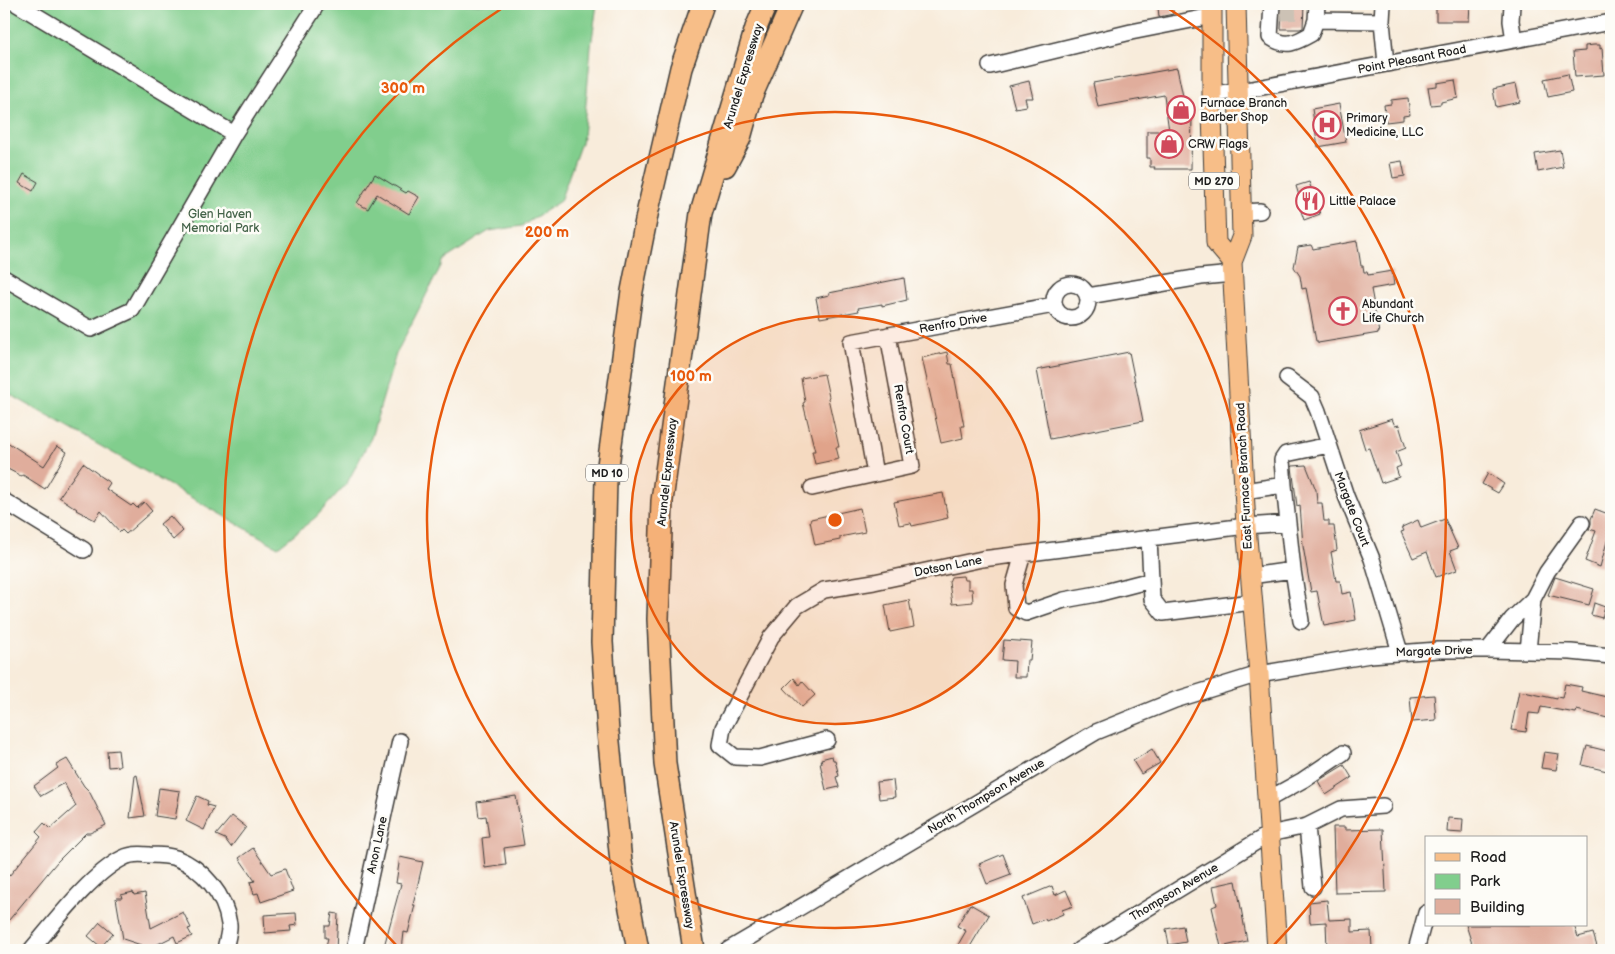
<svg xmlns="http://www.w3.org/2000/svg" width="1615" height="954" viewBox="0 0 1615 954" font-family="'Balsamiq Sans',sans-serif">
<rect width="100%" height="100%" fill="#fdfcf7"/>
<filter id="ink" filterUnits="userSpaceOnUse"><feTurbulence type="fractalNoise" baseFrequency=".02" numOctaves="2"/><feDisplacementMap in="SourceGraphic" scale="10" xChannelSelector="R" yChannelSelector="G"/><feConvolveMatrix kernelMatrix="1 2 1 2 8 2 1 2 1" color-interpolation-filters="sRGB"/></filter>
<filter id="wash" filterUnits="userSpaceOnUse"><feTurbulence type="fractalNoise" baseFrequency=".0096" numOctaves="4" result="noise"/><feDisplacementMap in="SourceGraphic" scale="20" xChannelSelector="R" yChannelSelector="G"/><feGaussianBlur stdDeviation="1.12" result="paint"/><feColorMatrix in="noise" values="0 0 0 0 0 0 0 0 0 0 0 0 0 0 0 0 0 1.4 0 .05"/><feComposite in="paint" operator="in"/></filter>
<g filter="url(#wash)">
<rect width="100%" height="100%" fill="#f8ecdb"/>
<path fill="#81ce8d" stroke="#4e7554" d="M4,4H597L591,47L583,137L560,201L522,226L489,231L444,260L396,354L371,438L347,483L316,517L278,547L4,391Z"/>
<g id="blocks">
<path fill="#e0ad9c" d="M1282,4H1304L1303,28L1300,29H1281Z
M1451,4H1470L1469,21H1436V5L1451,6Z
M1173,6V14L1159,17L1158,7Z
M1594,45H1600V49L1602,48L1604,75L1575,77L1573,52L1585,51V46Z
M1177,68L1184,101L1190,102L1192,114L1191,169H1154L1155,167H1150V158H1147V131H1169L1164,95L1098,107L1093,83Z
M1568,74L1572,92L1548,97L1544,79Z
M1455,80L1458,98L1441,102V104L1431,105L1428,87L1437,86V83Z
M1029,81L1033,98H1025L1027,106L1015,108L1009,86Z
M1516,84L1520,102L1496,107L1493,89Z
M1408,98L1410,115L1403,116V120L1386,122L1384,105L1391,104V100Z
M1339,104L1346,142L1318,147L1312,109Z
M1560,150L1563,167L1538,172L1535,154Z
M1402,161L1405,176L1393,178L1390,163Z
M24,174L38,182L33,191L19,183Z
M375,174L406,193L408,191L419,197L409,214L377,194L368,209L357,203Z
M1309,182L1320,214L1304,220L1299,205H1302L1296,186Z
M1357,241L1361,266H1363L1364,272H1367L1368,275L1392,271L1394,285L1371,289L1379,333L1318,343V341H1316L1306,288L1302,289L1300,276L1294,267L1298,247L1311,245L1313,249Z
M904,278L907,300L882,306V304L858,308L859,311L820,318L816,298L829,295V293Z
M947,352L949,364H952L964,426H961L963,438L941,443L922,358Z
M1129,352L1143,421L1050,439L1037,370Z
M824,374L829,397L828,398L839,447H836L839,459L815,464L812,451H815L803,403L805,402L801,378Z
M1392,419L1395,426L1399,425L1406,448L1396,452L1401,466L1396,468L1399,477L1381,483L1369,448L1365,449L1359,430Z
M4,440L44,466L57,446L67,452L45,489L23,475L21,476L4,467Z
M83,463L98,474V475L110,483L106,489L131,506L133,504L137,508L144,502L152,511L126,534L122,530L120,532L101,511L95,520L76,510L77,509L59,497Z
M1306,465L1316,490L1317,503H1322L1324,521H1329V526H1334L1337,550L1331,552L1336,581H1340L1342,594L1351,592L1356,620L1324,626L1317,591L1311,592L1303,546L1300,505L1297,506L1292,467L1293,466Z
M1488,473L1504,484L1498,493L1482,484Z
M943,493L948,518L912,526L911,523L899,525L894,502Z
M860,508L865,532L840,537V540L815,545L810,521L811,519Z
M1595,509L1611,515V527L1600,567L1585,561L1596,531L1589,529L1591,524V519Z
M170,516L183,531L173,540L160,524Z
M1445,519L1458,548L1450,551L1457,570L1436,577L1427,552L1413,558L1401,532L1404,531L1402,527L1418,520L1421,528Z
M963,576L964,580H968V589H972L973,602L952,604L949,582L951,577Z
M1555,577L1594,589L1589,605L1548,595Z
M909,600L914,627L890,632L885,605Z
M1594,603L1605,607L1602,618L1591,615Z
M1004,640L1032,642L1030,660H1027L1026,677H1014L1015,661L1002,660Z
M794,678L799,685L802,681L815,695L802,707L784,688Z
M1565,684L1582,687L1581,691L1611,698V719L1577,710L1576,713L1541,707L1539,714L1529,713L1526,732L1511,730L1519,691L1557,699V697L1562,698Z
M1434,695L1436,720L1412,722L1410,697Z
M1587,746L1611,752L1607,771L1582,765Z
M1152,749L1160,763L1141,774L1133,761Z
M118,750L120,766L108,767L107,751Z
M1544,752L1559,754L1556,770L1541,768Z
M832,756L833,760H835L839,776L836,777L839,787L826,790L820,763H822L821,759Z
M67,759L84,786L89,791L106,825L90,833H86L57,862L4,926V871L9,876L41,837L36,832L44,823L50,829L76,806L64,783L41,796L34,786L58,768L56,765Z
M1344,765L1352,778L1326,795L1318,781Z
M137,775L145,816L130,818L135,776Z
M893,780L895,797L879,799L877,782Z
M159,788L180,791L175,819L155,816Z
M197,796L208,801L207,805L214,807L204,830L186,821Z
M516,796L524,845L504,848L506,865L485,868L482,838L489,837L486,816L479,817L477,802Z
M232,816L246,827L231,847L225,839L216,835Z
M1448,818L1463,819L1462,833L1447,832Z
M1333,827H1345V830L1383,829L1386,892L1335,893Z
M253,848L271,874L285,869L293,891L261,902L258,893L254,894L250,882L255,881L239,858Z
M1003,854L1011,875L987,884L979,864Z
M400,857L423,862L413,905H415L408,933L404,932L402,950H383L401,884L396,883Z
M1236,881L1247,941L1221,947L1212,907L1217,905L1213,886Z
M1052,886L1055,895L1066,890L1073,906L1062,910L1063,914L1046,921L1045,919L1032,924L1023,898Z
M133,892L134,895L145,893L151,928L183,912L191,928L188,929L192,936L177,943L174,936L156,945L155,950L143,948L144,946L123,939L116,898H122L121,895Z
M1327,900L1329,920L1352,919V932L1371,931L1372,948L1327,949L1326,922L1310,923L1309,902Z
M970,904L989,915L968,950H955L966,931L957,926Z
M296,913L297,925L290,926L291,931L265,933L264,915Z
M332,913L338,914L336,950H325L328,938H325V926H330Z
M100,922L113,933L101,947L88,936Z
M1466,925H1574L1578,937L1593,933L1598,950H1474Z
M1183,926L1186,942L1169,945L1166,929Z"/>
</g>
</g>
<g filter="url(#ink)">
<use href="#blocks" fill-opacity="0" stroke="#3d3b39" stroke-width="1"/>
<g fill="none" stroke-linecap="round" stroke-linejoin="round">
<path stroke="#ccc2b5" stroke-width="15" stroke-dasharray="15 8" stroke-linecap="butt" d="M1281,13L1304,12"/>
<defs>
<path id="minor" d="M17,4L234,134L314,9L316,4
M1272,4L1270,37C1286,48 1295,43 1311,34L1316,20
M1317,4L1316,20L1382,21L1386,64
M1512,4L1511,21L1514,40
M1382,21L1383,4
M990,66L1131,32L1212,16
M1213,94L1252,89L1611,22
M1241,212L1260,211
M4,278L91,329L132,310L234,134
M1054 301a17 17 0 1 1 34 0a17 17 0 1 1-34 0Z
M1088,296L1201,277L1233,274
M1287,378L1312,397L1318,411L1346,496L1372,559L1400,652
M875,474L851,342L1054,305
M1284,485L1282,460L1286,454L1329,445
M812,488L912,466L888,335
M1244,491L1284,485L1293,570L1250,576
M4,501L84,550
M1149,538L1152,599L1163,613L1252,602
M1023,554L1014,585L1016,608L1026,613L1064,600L1097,594L1151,580
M1293,570L1301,621
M1488,650L1512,619L1533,599L1547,572L1582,523
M1528,651L1533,599
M827,740L760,758L735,757L720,745L723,728L771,637L797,606L824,590L874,582L982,559L1246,526L1288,523
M1267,800L1303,780L1343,753
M1307,826L1313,887
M31,950C54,923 91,874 123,858C130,854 141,854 149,855C158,855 167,855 176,858C203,868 225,895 229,924C230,932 226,942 225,950
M354,950L400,741
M728,950L1096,732L1175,700L1259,674L1370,655L1438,650H1488L1571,652L1611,656
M1079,950L1269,834L1307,826L1341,809L1383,806
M1416,950L1426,913"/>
<path id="major" d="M1212,4V113L1216,243L1232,262
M1236,4L1242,236L1232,262L1246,526L1259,674L1277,950"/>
<path id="highway" d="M725,166L740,138L752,95L792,4
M638,950L621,862L608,732L602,642L606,480L632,291L648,210L681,68L703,4
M694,950L665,764L658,619L662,501L701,213L756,28L766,4"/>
</defs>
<use href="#minor" stroke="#3d3b39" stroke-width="18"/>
<use href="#major" stroke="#3d3b39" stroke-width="21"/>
<use href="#highway" stroke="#3d3b39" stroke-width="24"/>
<use href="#minor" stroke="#fff" stroke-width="15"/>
<use href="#major" stroke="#f7be88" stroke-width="19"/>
<use href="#highway" stroke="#f7be88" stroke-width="21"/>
</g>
</g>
<circle cx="835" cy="520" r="204" fill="#e8590c" fill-opacity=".12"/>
<g fill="none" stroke="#e8590c" stroke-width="2.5">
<circle cx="835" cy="520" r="204"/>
<circle cx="835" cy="520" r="408"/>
<path d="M399 948A611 611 0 0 1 507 5M1163 5A611 611 0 0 1 1271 948"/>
</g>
<defs>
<symbol id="shop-ring" viewBox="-11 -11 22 22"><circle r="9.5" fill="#fdfcf7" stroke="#d1495b" stroke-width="1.5"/><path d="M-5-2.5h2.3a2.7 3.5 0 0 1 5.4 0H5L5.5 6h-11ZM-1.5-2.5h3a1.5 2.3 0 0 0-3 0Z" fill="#d1495b"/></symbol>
<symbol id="hospital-ring" viewBox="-11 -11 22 22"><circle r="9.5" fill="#fdfcf7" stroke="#d1495b" stroke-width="1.5"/><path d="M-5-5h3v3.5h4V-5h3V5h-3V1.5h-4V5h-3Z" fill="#d1495b"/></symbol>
<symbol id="restaurant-ring" viewBox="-11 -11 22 22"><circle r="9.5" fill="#fdfcf7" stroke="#d1495b" stroke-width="1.5"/><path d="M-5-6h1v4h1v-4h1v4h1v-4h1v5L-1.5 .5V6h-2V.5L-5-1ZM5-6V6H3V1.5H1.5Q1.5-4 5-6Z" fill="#d1495b"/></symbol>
<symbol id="church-ring" viewBox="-11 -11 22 22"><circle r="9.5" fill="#fdfcf7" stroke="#d1495b" stroke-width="1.5"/><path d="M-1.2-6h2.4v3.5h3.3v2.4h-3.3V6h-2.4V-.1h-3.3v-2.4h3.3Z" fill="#d1495b"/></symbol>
</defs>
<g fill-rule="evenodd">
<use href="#shop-ring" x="1165" y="94" width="32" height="32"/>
<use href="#hospital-ring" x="1311" y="109" width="32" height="32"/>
<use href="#shop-ring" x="1153" y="128" width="32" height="32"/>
<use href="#restaurant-ring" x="1294" y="185" width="32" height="32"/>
<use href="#church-ring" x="1327" y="295" width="32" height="32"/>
</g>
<g text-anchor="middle" stroke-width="5" stroke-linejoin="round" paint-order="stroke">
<g fill="#fdfcf7" stroke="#605f5e" stroke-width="1">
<rect x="1189" y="172.5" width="50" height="17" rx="4"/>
<rect x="586" y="464.5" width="42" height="17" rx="4"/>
</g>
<g font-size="11" font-weight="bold" fill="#1c1c1c">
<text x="1214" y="185">MD 270</text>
<text x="607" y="477">MD 10</text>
</g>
<g font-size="12" fill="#1c1c1c" stroke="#fdfcf7">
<text transform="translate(1412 59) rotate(-11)" y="4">Point Pleasant Road</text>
<text transform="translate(743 76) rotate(-73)" y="4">Arundel Expressway</text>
<text transform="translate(953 323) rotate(-10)" y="4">Renfro Drive</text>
<text transform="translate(904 419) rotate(80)" y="4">Renfro Court</text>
<text transform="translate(667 472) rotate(-84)" y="4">Arundel Expressway</text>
<text transform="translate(1244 476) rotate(-93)" y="4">East Furnace Branch Road</text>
<text transform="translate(1352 509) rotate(69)" y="4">Margate Court</text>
<text transform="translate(948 566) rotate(-11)" y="4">Dotson Lane</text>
<text transform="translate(1434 651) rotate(-2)" y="4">Margate Drive</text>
<text transform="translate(986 796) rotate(-31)" y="4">North Thompson Avenue</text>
<text transform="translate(377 845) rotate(-78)" y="4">Anon Lane</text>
<text transform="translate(682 875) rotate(81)" y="4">Arundel Expressway</text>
<text transform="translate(1174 892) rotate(-31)" y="4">Thompson Avenue</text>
</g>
<g font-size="12" fill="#1c1c1c" stroke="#fdfcf7" text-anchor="start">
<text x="1200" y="107">Furnace Branch<tspan x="1200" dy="14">Barber Shop</tspan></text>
<text x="1346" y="122">Primary<tspan x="1346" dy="14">Medicine, LLC</tspan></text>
<text x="1188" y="148">CRW Flags</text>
<text x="1329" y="205">Little Palace</text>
<text x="1362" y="308">Abundant<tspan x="1362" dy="14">Life Church</tspan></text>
</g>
<g font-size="12" fill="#446349" stroke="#fdfcf7">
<text x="220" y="218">Glen Haven<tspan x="220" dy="14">Memorial Park</tspan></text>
</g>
</g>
<circle cx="835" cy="520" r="8" fill="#e8590c" stroke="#fdfcf7" stroke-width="2.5"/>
<g font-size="15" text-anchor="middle" font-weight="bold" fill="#e8590c" stroke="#fdfcf7" stroke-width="5" stroke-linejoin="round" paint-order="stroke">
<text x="403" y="93">300 m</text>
<text x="547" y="237">200 m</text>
<text x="691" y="381">100 m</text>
</g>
<rect width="1615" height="954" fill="none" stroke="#fdfcf7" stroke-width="20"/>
<rect x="1425" y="836" width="162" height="90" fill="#fdfcf7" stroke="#a3a29f"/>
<rect x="1435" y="853" width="25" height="8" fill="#f7be88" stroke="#a3a29f"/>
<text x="1470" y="862" font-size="15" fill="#1c1c1c">Road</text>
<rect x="1435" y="874" width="25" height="15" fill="#81ce8d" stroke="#a3a29f"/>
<text x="1470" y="886" font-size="15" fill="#1c1c1c">Park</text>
<rect x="1435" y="899" width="25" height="15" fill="#e0ad9c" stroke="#a3a29f"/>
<text x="1470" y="912" font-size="15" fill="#1c1c1c">Building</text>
</svg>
